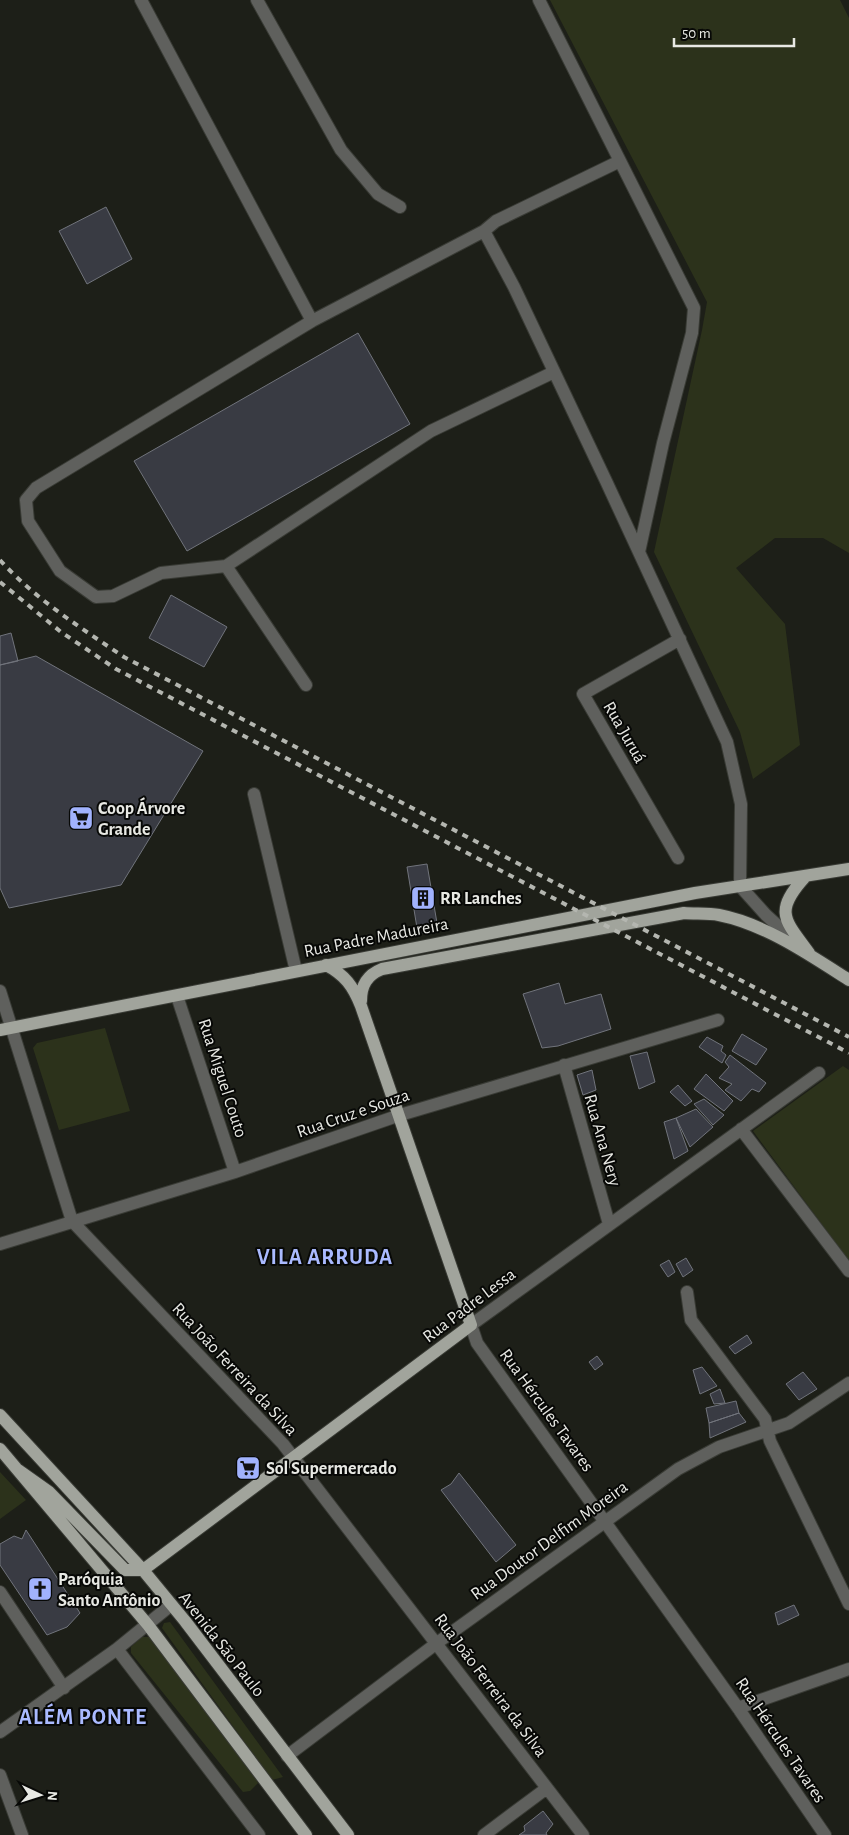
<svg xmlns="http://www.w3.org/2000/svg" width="849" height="1835" viewBox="0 0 849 1835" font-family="'Alegreya Sans',sans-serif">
<rect width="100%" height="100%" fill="#1d1f18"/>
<path fill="#2c321b" d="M550,0H840L849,18V553L823,538H775L736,568L785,624L800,745L753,779L740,732L654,552L702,330L707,302Z
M105,1028L130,1111L59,1130L33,1048L37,1043Z
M843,1066L849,1070V1261L753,1131Z
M0,1472L26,1500L0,1519Z
M170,1622L283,1777L272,1780L162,1628L164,1623Z
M142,1637H150L255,1775L258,1783L250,1791L243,1792L131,1653V1647Z"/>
<path fill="#393b43" stroke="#71747c" d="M106,207L132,259L87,284L59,231Z
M358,333L410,424L187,551L134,461Z
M171,595L227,627L204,667L149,638Z
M11,633L18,661L0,665V636Z
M36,656L203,751L121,885L9,908L0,888V665Z
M427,864L438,929L418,934L407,867Z
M559,983L565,1004L601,994L611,1029L558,1046L542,1048L523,994Z
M742,1034L767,1049L756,1065L732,1051Z
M707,1037L723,1046L721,1051L726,1055L722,1063L699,1047Z
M647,1052L655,1082L639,1089L630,1056Z
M730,1055L766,1083L759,1092L752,1089L741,1101L725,1090L732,1084L719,1078L729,1067L725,1062Z
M592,1070L596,1090L583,1095L577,1075Z
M706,1074L733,1101L724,1111L694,1089Z
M678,1085L692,1101L685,1106L670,1092Z
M704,1099L724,1115L713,1125L694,1104Z
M696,1109L713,1127L690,1147L676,1118Z
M676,1118L688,1151L674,1159L664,1122Z
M686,1258L693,1270L683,1277L676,1264Z
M669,1260L675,1272L668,1277L660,1265Z
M747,1335L752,1343L735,1354L729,1347Z
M597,1356L603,1364L595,1370L589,1362Z
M702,1367L717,1386L700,1394L693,1370Z
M803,1372L817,1389L799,1400L786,1384Z
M720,1389L725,1403L714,1404L710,1394Z
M736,1401L739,1413L709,1423L706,1408Z
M739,1413L746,1422L710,1438L709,1423Z
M459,1473L516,1545L496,1562L441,1490L451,1484Z
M26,1530L80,1613L67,1627L47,1635L0,1565V1544L14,1536L22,1539Z
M794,1605L799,1615L778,1625L775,1613Z
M543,1811L553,1824L546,1833L547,1835H519L525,1831L524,1826Z"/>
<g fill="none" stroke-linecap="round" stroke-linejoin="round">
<defs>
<path id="minor" d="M141,0L312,321
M257,0L341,150L378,194L400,207
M539,0L694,308L692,333L663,443L639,552
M620,161L496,221L484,231L514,287L606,481L727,742L741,804L740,886L766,915L801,947
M226,566L161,573L113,596L96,597L60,571L28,521L26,500L36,488L312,321L484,231
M306,685L226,566L431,431L554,372
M254,794L296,971
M678,858L583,694L680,639
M0,991L72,1221L283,1444L583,1835
M177,996L235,1172
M564,1065L609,1224
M819,1073L471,1325L477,1343L738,1708L825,1835
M741,1129L849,1271
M0,1244L235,1172L400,1115L718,1020
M687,1292L691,1320L765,1419L770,1441L849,1604
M0,1592L64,1688
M117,1649L259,1835
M738,1708L849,1669
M0,1732L117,1649L171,1605
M287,1756L437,1643L678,1469L719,1447L789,1423L849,1383
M0,1775L22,1835
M484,1835L547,1788"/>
<path id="major" d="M805,877C773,912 785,920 809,953
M361,1001C361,985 367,975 382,969L684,913C695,914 708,913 719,915C765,924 810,955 849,980
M0,1030L695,893L849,869
M0,1415L143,1570L185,1621L348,1835
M0,1449L148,1625L306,1835
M18,1470L49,1492L125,1570H143L471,1325L361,1006C353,986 345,975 326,965"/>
</defs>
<use href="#minor" stroke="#393b35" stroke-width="14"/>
<use href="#major" stroke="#393b35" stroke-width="14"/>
<use href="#minor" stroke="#5f605d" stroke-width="12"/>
<use href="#major" stroke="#a1a49c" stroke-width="12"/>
<path stroke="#b4b6b0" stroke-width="4" stroke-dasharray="6 6" stroke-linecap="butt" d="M0,560C35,599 81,628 124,657L849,1037
M0,582L61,632L116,669L849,1053"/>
</g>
<defs>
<symbol id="supermarket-square" viewBox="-11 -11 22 22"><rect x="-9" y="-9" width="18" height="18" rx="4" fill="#a1b2fd" stroke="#070806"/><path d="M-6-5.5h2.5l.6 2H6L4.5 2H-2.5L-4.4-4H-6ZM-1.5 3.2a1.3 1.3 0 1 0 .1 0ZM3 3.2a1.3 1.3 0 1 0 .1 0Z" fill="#111"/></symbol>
<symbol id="building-square" viewBox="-11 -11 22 22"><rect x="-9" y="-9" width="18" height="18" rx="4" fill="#a1b2fd" stroke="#070806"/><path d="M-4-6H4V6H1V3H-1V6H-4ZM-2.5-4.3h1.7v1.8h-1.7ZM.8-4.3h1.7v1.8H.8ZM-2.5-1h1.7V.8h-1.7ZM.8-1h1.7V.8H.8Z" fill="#111"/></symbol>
<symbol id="church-square" viewBox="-11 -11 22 22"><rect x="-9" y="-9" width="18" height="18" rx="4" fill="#a1b2fd" stroke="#070806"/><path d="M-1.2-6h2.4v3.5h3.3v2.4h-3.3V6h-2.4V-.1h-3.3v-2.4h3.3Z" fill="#111"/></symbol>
</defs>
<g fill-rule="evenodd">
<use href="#supermarket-square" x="67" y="804" width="28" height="28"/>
<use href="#building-square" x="409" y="884" width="28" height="28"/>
<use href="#supermarket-square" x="234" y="1454" width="28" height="28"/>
<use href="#church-square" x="26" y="1575" width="28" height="28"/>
</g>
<g text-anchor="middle" stroke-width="4" stroke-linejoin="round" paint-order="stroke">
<g font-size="18" fill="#e8e9e4" stroke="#070806">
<text transform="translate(625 732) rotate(60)" y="6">Rua Juruá</text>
<text transform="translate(376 937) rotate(-11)" y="6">Rua Padre Madureira</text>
<text transform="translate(223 1078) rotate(72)" y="6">Rua Miguel Couto</text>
<text transform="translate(353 1113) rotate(-19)" y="6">Rua Cruz e Souza</text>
<text transform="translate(603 1140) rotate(74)" y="6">Rua Ana Nery</text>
<text transform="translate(469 1305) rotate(-37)" y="6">Rua Padre Lessa</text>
<text transform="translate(235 1369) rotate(47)" y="6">Rua João Ferreira da Silva</text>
<text transform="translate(547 1410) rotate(54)" y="6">Rua Hércules Tavares</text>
<text transform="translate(549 1540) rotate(-36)" y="6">Rua Doutor Delfim Moreira</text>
<text transform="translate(222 1644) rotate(52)" y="6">Avenida São Paulo</text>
<text transform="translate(491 1685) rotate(53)" y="6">Rua João Ferreira da Silva</text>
<text transform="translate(781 1740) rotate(56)" y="6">Rua Hércules Tavares</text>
</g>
<g font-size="18" font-weight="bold" fill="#e8e9e4" stroke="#070806" text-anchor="start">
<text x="98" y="814">Coop Árvore<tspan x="98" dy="21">Grande</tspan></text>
<text x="440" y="904">RR Lanches</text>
<text x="266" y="1474">Sol Supermercado</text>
<text x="58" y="1585">Paróquia<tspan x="58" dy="21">Santo Antônio</tspan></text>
</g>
<g font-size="22" font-weight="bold" letter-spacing="1" fill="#aabaff" stroke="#070806">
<text x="325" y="1264">VILA ARRUDA</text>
<text x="83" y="1724">ALÉM PONTE</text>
</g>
</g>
<g transform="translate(40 1795) rotate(94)" stroke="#070806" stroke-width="4" paint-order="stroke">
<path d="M0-4L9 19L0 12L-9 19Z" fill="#e8e9e4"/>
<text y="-8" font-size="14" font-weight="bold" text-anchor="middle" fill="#e8e9e4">N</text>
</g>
<path d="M674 38v8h120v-8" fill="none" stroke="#e8e9e4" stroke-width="2.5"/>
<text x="682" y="38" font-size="15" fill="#e8e9e4" stroke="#070806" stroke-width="4" paint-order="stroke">50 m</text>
</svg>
